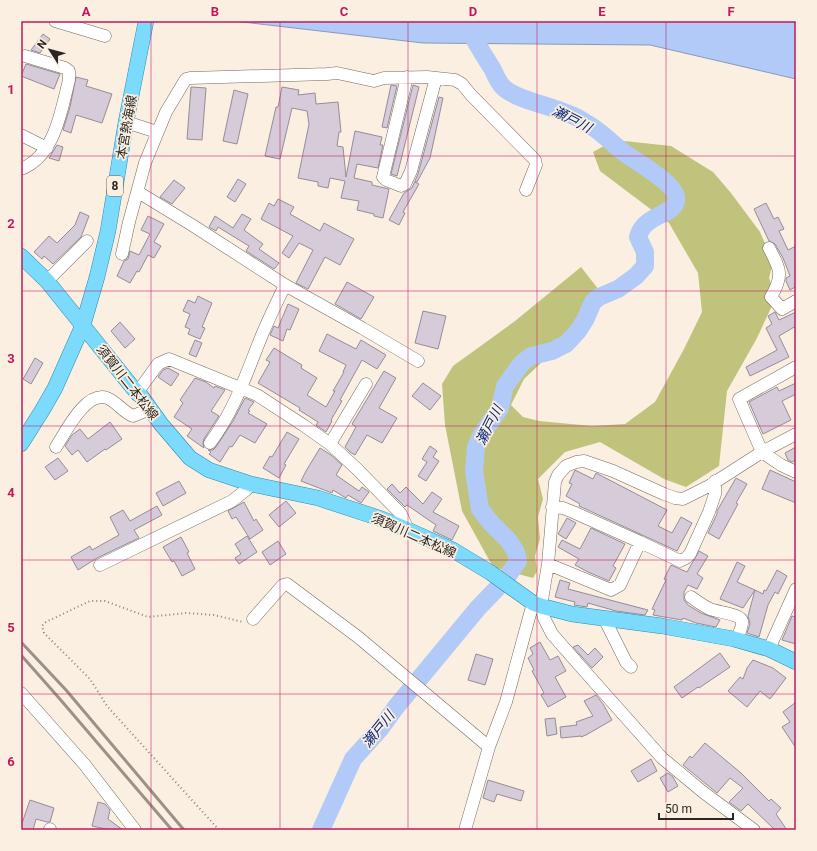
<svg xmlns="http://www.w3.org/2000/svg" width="817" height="851" viewBox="0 0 817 851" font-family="Roboto,'Noto Sans JP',sans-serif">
<rect width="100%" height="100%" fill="#fbefe2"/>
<path fill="#c0c37c" d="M615,140L671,146L713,172L731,193L760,232L773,262L769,278L776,297L757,338L727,391L719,466L686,487L664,479L600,442L565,452L538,479L543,499L538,517L540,539L535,556L537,571L533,578L493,567L462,511L445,425L442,384L453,366L515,321L581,267L599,290L563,342L524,379L511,405L523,417L539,421L592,426L625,424L655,402L684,349L702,312L698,273L669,223L600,171L593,152Z"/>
<path fill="#b2caf8" stroke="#8a99b8" d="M234,21H796V79L650,45L423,43Z"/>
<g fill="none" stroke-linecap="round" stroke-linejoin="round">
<path stroke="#b2caf8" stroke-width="18" d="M321,830L353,759L380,729L396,707L478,608L505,580L518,561L516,552L509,541L491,523L480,509L474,471L476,447L482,434L500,408L505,386L522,363L531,356L552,351L566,344L578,331L585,320L593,302L599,297L618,289L636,276L645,266V252L638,237C644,214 673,216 676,201C680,185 633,160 622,151C610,142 600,130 586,123C579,118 570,114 561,111C546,105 513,98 503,87C498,82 495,74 492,68C482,53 473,37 464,21"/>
</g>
<path fill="#d6cbd8" stroke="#968c98" d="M43,34L50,39L40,53L31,50Z
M26,64L60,74L54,89L21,76Z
M76,77L88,80L86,86L112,94L102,123L76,115L71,133L63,130L70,107Z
M391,85L397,86L387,128L382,127Z
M413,85L419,87L397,176L391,174Z
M191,87L206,88L202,140L187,139Z
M282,87L299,90L298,95L315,93L316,104L338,102L341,132H339L337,146L343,147L346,177L355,131L382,137L380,145H383L378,168L357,164L354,178L372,182V185L389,189L383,218L374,216V214L357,210L359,201L341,198L345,181L330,178L328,188L318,186V182L298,178L309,124L307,111L292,108L280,159L265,156L276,107H278Z
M234,90L248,94L237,144L223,141Z
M439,97L443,98L430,158L417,182H415L419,184L403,212L405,213L399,225L389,220L404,193L412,188L418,174Z
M57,145L63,147L59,161L49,158Z
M238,179L246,184L235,202L227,197Z
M174,180L185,188L172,204L160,197Z
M278,199L294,207L290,214L320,231L324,223L354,239L340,265L325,257L308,289L296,283L313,250L299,243L289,258L282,253L293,236L261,219L269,203L274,206Z
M766,203L774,219L778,217L784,229L779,231L788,250L796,246V288L795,287L790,290L786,281V278L790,276L783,258L775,244L769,241L754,209Z
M80,212L89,216L81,237L53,264L44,256L42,259L34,252L49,236L57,243L75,225Z
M242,214L251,219L244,230L263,244L259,249L279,263L274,269L246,251L249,246L218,227L216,231L209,227L215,216L233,228Z
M148,216L164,224L154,242L161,246L154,258L148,255L139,272L137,271L130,283L117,276L124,261L128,259L130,251L139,255L150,234L141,230Z
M347,282L374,297L361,319L335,304Z
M198,296L212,303L202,327L205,328L200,339L188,334L190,329L185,327L190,314L183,311L188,300L195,303Z
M288,304L299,309L290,330L287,329L283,341L270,335L274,326L278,328Z
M423,311L446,316L438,349L415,343Z
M775,312L779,320L796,312V326L779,336L789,357L750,376L746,367L777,350L766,328L772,324L768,316Z
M120,322L135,339L125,348L111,331Z
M327,334L356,349L361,340L386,355L377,369L362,360L340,400L342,401L331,420L332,421L326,432L316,425L318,422L299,410L300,408L258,383L270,362L266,360L274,348L302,365L301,368L317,378L307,395L326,407L335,391H333L344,372H343L346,365L319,351Z
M195,340L202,343L196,357L189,354Z
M35,358L43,363L31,384L23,379Z
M168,368L179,374L171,386L158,377L163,370Z
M384,371L396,378L379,408L397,418L382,443L367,435L355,455L350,452L345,447L356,427L352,424Z
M195,378L206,382L214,388L215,386L225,390L211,411L219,416L204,439L203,443L204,448L187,436L192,429L174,417L183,403L180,400Z
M423,383L441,396L430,410L412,396Z
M796,383V394L782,401L791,420L763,434L749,402L777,387L779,391Z
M245,398L254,402L248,410L250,411L248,413L267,424L255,443L240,435L232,447L230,446L220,462L209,454L211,452L208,450H213L216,447L233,421Z
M110,422L122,439L106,450L105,449L87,462L78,450L72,455L65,446L72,435L80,429L88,439Z
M287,432L299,439L284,464L286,465L279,478L263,468L270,456L272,457Z
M430,446L437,451L433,457L439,461L426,481L418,476L427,462L422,459Z
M796,447V460L792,462L788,460L785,453Z
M320,448L331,455L342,465L336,475L359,491L362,487L369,492L361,503L348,495L346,498L333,490L332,493L301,481L306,471Z
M58,458L68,471L55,480L45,467Z
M575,470L593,479L596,473L667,510L658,526L672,533L681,517L692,523L677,551L579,506L580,504L566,496L572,484L569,483Z
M770,470L796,482V503L762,489Z
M736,478L747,484L736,503L738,504L719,539L708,533L717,514V511Z
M179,481L186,493L163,506L156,493Z
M392,484L400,493L406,487L423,504L432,492L442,499L433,512L459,526L452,540L433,531L436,525L407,505L405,507L387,489Z
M286,501L296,513L279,527L269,515Z
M244,502L254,521L256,519L263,530L250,539L236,517L232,519L228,511Z
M157,506L162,515L134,530L139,538L97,558L78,570L71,557L90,546L92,550L119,535L110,517L123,510L130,521Z
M567,518L576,523L566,539L558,534Z
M591,528L625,544L613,566L616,568L609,581L588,572L575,565L579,559L558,547L562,540L580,549Z
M247,536L257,552L239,564L235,558L241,554L235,544Z
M181,537L189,552L187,553L195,569L182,576L174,561L172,562L163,547Z
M278,541L286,554L270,565L262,552Z
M699,551L708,556L697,574L703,578L697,589L688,585L684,592V600L688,605L701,613L720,620L716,627L696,623L683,618L682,620L653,615L655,610L652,609L666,580L664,579L671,565L687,572Z
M737,562L745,566L737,582L755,590L743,608L720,599Z
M777,570L787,576L778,594L775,592L768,605L759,637L747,633L750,624L748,616L755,590L763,594L764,590L766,591Z
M560,580L570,583L568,589L648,610L645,615L616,611L588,603L587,607L574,605L575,602L555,597Z
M792,616L796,617V644L782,640Z
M540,642L550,660L558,656L566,671L555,677L566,697L548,707L541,695L544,693L532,671L534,670L528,658L533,654L530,648Z
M578,645L588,655L595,648L603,657L592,668L573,647Z
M720,653L730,667L699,688L698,687L682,698L674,687Z
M476,654L493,659L485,685L468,680Z
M753,660L773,668L786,678L770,699L760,691L747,707L728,691L740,677L743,679L747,668Z
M596,695L603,704L612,720L586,735L581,737V736L561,738L560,727L577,725L576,722L593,716L584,701Z
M796,702V748L782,727L790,722L783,712Z
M555,718L557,734L547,736L545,719Z
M705,743L741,773L769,801L771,799L781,808L776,814L787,830H775L748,804L741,811L729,802L743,788L730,778L717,793L683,765L690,756L692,758Z
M651,759L657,771L638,782L631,771Z
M668,773L673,777L678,786L668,792L660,778Z
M488,780L524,791L521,801L497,794L494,802L483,798Z
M30,800L54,808L50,822H47L36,819L33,830H21V826Z
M98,802L105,804L110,810L108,819L123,830H110L92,826Z"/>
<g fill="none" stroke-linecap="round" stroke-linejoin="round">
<defs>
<path id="minor" d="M55,21L105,36
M407,77L383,177L386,180L401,186L405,184L411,171L436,78
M126,122L157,132
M21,135L47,148
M21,169C55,156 61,111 69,80V71L65,68L25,56
M138,192L192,225L285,285L362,328L418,361
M769,248C780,269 784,275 771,297L782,309L796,301
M122,254L129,222L145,163L166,112L184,82L186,79L190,78L327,74L337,73L374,81L384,78L427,77L455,80L462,84L471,95L535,160L536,165L526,190
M47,281L87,241
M796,367L739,399L762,452L781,465L796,472
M137,393L158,364L169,359L257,395L303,425L330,444L357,469L401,514L408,530
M210,443C236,408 246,374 262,335C269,318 277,302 285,285
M330,444L366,384
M56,447C65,433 86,390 107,398C117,402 123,412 133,416L150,409
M552,507L563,508L573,512L640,542
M548,564L611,590L620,585L640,542L680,561L686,558L690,554L709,512L715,494V481
M100,565L232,501L246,490L251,484
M691,597C697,601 703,606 710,609C717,612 741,614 742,621C743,626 738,635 737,640
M604,618L626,662L631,667
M253,619L283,585L287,584L358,637L489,747
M769,649L796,589
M21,693L85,765L135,830
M50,830V829
M465,830L489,747L506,702L533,603
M754,830L703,792L662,758L581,667L552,634L544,618L541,606L548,564L555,482L558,475L566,466L576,462L584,461L613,471L664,494L675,498L683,499L709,486L762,452L796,434"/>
<path id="major" d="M21,256L47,281L137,393L141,396L161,424L190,458L209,470L251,484L318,498L382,519L408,530L453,550L491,573L533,603L541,606L572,614L662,626L734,639L769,649L796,662
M21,444L43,409L55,388L83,325L97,277L108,231L126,122L146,21"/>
</defs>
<use href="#minor" stroke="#74695f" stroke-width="13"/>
<use href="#major" stroke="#278bae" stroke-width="16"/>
<path stroke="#8a827a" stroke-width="2" stroke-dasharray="1 3" stroke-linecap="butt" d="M219,830L107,706L90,679L44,633L42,626L46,622L90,601H105L148,617L186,613L214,615L243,622"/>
<use href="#minor" stroke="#fff" stroke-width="12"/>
<use href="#major" stroke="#7cdafc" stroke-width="15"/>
<path stroke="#9a9189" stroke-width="3" d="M21,642L66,690L184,830
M21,655L59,698L172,830"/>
</g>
<path fill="none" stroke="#c2185b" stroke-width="1" stroke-opacity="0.55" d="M151,21V830M280,21V830M408,21V830M537,21V830M666,21V830M21,156H796M21,291H796M21,426H796M21,560H796M21,694H796"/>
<g text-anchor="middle" stroke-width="3.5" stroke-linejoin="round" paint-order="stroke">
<rect fill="#fbefe2" stroke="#69625c" stroke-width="1" x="107" y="176" width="16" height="20" rx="3"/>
<g font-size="12" font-weight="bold" fill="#2b2622">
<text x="115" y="190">8</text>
</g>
<g font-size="13" fill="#2b2622" stroke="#fbefe2">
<text transform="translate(126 127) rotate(-80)" y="5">本宮熱海線</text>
<text transform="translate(128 382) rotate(52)" y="5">須賀川二本松線</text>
<text transform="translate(414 535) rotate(24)" y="5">須賀川二本松線</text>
</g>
<g font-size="14" font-style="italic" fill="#032679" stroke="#fbefe2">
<text transform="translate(572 119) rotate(27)" y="5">瀬戸川</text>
<text transform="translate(489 425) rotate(-63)" y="5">瀬戸川</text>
<text transform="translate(378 729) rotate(-51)" y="5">瀬戸川</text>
</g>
</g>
<rect width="817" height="851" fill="none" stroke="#fbefe2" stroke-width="44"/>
<g transform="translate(50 50) rotate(306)" stroke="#fbefe2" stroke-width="3" paint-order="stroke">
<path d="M0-3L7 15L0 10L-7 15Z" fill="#2b2622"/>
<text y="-6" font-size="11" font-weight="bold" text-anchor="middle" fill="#2b2622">N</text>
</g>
<path d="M659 813v6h74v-6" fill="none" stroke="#2b2622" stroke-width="2"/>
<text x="665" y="813" font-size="12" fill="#2b2622" stroke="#fbefe2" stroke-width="3" paint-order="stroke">50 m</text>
<rect x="22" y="22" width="773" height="807" fill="none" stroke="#c2185b" stroke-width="1.5"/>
<g font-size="13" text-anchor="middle" font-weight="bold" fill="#c2185b">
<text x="86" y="16">A</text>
<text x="215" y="16">B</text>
<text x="344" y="16">C</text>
<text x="473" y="16">D</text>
<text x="602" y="16">E</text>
<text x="731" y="16">F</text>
<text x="11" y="94">1</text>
<text x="11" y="228">2</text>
<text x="11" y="363">3</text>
<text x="11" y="497">4</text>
<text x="11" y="632">5</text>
<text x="11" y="766">6</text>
</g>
</svg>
